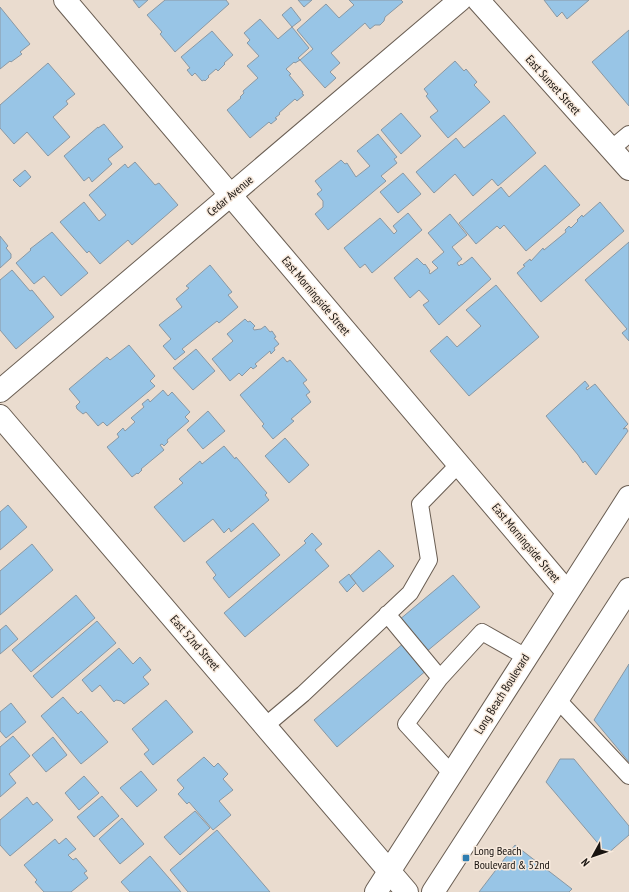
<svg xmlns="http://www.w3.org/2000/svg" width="629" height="892" viewBox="0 0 629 892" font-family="'PT Sans Narrow',sans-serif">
<rect width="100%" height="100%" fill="#eadccf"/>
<path fill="#98c5e6" stroke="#8a98a3" d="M133,0H148L139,8Z
M165,0H226L229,4L175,52L160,34L162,32L147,15Z
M298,0H312L304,7Z
M349,0H401L403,2L385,17L384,21L380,25H375L370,29L365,23L331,53L340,63L330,72L336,78L325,88L300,60L313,49L297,30L326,4L339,18L354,5Z
M544,0H589L567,19L562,12L557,17Z
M0,7L30,44L20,52L22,54L11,62L10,61L0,69Z
M291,7L301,20L292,27L282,15Z
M260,19L278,39L292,27L309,48L298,58L300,60L295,63L294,62L286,69L291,74L289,75L303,92L302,94L304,95L297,101L295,99L279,113L280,114L275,118L277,119L271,124L269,122L250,138L227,110L241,98L240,97L244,93L243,91L258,78L247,66L259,56L247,43L250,40L244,33Z
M629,30V106L592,62Z
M212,31L233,55L224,63L225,64L218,71L216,69L208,76L209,77L205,81L204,80L202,81L195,73L192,76L187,70L190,68L181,57Z
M455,61L464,71L466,69L477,82L474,85L490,102L448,138L430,117L438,111L426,96L428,94L424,89Z
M48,63L75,94L66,101L68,104L53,117L70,137L48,156L27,132L14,144L0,128V105Z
M401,113L421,136L401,154L381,130Z
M504,115L536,153L498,186L492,179L473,196L455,174L434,193L416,172L456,138L464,148Z
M104,124L123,147L108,159L112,164L92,182L89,177L84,181L64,156L98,127V128Z
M378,134L397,157L394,159L397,163L381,176L386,181L328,230L315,214L323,207V201L317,194L322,190L315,181L341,160L345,164L347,163L356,177L370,166L357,151Z
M135,162L155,185L159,183L178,205L132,245L128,240L100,264L89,251L87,253L60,222L84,202L99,221L106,215L89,195L125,164L128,168Z
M545,165L580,205L526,251L504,225L500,229L497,226L476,244L459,223L501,187L509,197Z
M25,170L31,177L20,187L13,180Z
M403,173L421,194L398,213L380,192Z
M600,202L624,231L541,302L517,273L525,266L523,265L530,259L531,261L543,248L544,250L566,232L565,230L569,226L571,228L578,221L577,220L582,215L583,217Z
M408,213L422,230L372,273L365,264L360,268L344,248L380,218L394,234L397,231L393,226Z
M450,214L467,235L452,247L462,259L457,263L459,266L461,264L462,265L472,257L491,279L439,325L423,305L429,301L419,290L410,298L394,278L417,258L424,265L425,264L430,271L429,272L430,274L438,268L432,262L444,252L428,233Z
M52,232L88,273L61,296L44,276L34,284L16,263L31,250L30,249Z
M0,236L8,246L6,248L11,254V258L0,268Z
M629,242V341L622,333L627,329L585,280Z
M210,265L232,292L228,295L238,307L219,323L217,321L182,349L185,352L175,360L163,346L171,339L159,325L182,307L176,299L189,288L186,286Z
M12,270L30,291L32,290L54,317L16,349L0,330V280Z
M496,285L539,337L469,396L430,351L447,336L457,347L481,326L466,310Z
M245,319L248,322L250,321L255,326L253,328L254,330L261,329L265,326L270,332L272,331L276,337L274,338L279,344L274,348L275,350L271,354L270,351L255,364L257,366L253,369L251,367L242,376L239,373L230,381L212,359L233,341L227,334Z
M129,345L155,376L150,381L155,386L107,426L103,422L98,426L86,412L83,414L77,409L76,406L80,402L69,389L107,357L110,360Z
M196,349L215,371L193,390L173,368Z
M283,357L287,362L290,360L307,380L303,383L310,392L306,395L311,402L291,419L294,421L273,439L262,426L264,424L240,395Z
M585,381L589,386L586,388L587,390L595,384L628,424L623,429L626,428L628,431L596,475L585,461L583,463L578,455L546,416Z
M163,390L168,396L172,392L190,412L185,417L189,421L167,440L168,442L164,446L162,444L160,445L164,450L141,469L142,470L138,474L137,473L132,477L107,447L119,437L117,434L123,428L125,431L135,422L131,418L144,407L142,404L148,399L150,402Z
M208,411L225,431L203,449L187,430Z
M285,438L309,465L289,483L265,456Z
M224,446L235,459L236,457L267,493L265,495L269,500L231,532L229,528L224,533L213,519L184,542L154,507L183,483L179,479L200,461L202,464Z
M8,505L27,527L0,550V512Z
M253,523L280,555L229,598L213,578L216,575L206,562Z
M312,533L322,544L315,550L329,566L245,637L224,613L306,543L304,541Z
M32,544L53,570L0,615V571Z
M379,550L394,566L363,592L350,576Z
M349,574L356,583L347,592L339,582Z
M453,575L480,607L426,652L399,620Z
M76,595L95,618L31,672L12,650Z
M97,621L116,643L52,698L33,676Z
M6,625L18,639L0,654V630Z
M405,642L428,669L337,747L314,720Z
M119,648L133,664L140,657L151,670L143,677L149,684L124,704L121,701L116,700L114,702L100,685L92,692L82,680Z
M629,664V762L594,720Z
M63,697L78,714L81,711L108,742L81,764L41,716Z
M166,700L193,732L153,765L144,754L149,750L132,729Z
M11,703L26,722L6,738L0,731V712Z
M13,736L30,756L9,774L16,783L0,797V747Z
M53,737L67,755L46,772L32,755Z
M204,757L214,767L218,763L228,774L223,779L233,790L219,801L231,815L213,830L189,802L187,804L178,794L184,788L177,780Z
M560,759H574L629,826V835L607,854L546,782Z
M141,771L157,790L137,807L120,788Z
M84,776L99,793L79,810L65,793Z
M102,796L119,816L94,837L77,817Z
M27,797L33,805L37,802L53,820L10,856L0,845V820Z
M195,811L210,828L180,855L164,837Z
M122,818L144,844L120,864L99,839Z
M217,830L270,892H188L170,870Z
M66,838L76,849L68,855L73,860L76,858L87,871L84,873L88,878L71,892H44L35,882L37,880L24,865L55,839L59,844Z
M515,845L572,889L569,892H479Z
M150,856L181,892H130L121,882Z"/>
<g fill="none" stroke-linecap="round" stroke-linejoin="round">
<defs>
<path id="service" d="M611,149L629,134
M387,614L440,678L406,724L452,774
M440,678L482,632L526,657
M557,699L629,776
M265,726L303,694L410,593L429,560L420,504L459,464"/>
<path id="minor" d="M65,0L567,592
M478,0L629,169
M0,391L460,0
M0,416L407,892"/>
<path id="primary" d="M376,892L629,497
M433,892L629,589"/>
</defs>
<use href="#service" stroke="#6a5e53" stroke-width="18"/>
<use href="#minor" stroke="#6a5e53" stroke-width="24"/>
<use href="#primary" stroke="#6a5e53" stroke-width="24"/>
<use href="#service" stroke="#fff" stroke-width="16"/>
<use href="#minor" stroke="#fff" stroke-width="22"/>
<use href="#primary" stroke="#fff" stroke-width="22"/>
</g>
<rect fill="#307eb0" stroke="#f7e9dc" stroke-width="1.5" x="462" y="854" width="8" height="8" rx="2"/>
<g text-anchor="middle" stroke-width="3" stroke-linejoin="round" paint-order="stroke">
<g font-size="12" fill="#191410" stroke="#f7e9dc">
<text transform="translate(553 85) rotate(48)" y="4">East Sunset Street</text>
<text transform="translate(230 196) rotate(-40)" y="4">Cedar Avenue</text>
<text transform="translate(316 296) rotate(50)" y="4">East Morningside Street</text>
<text transform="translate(526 543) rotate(50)" y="4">East Morningside Street</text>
<text transform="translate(195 643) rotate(49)" y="4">East 52nd Street</text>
<text transform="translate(502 694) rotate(-58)" y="4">Long Beach Boulevard</text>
</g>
<g font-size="12" fill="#191410" stroke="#f7e9dc" text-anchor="start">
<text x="474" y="855">Long Beach<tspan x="474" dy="14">Boulevard &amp; 52nd</tspan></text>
</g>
</g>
<g transform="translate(593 856) rotate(230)" stroke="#f7e9dc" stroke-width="3" paint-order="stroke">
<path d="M0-3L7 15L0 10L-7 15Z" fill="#191410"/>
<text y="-6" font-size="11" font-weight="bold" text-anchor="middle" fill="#191410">N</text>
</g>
</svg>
